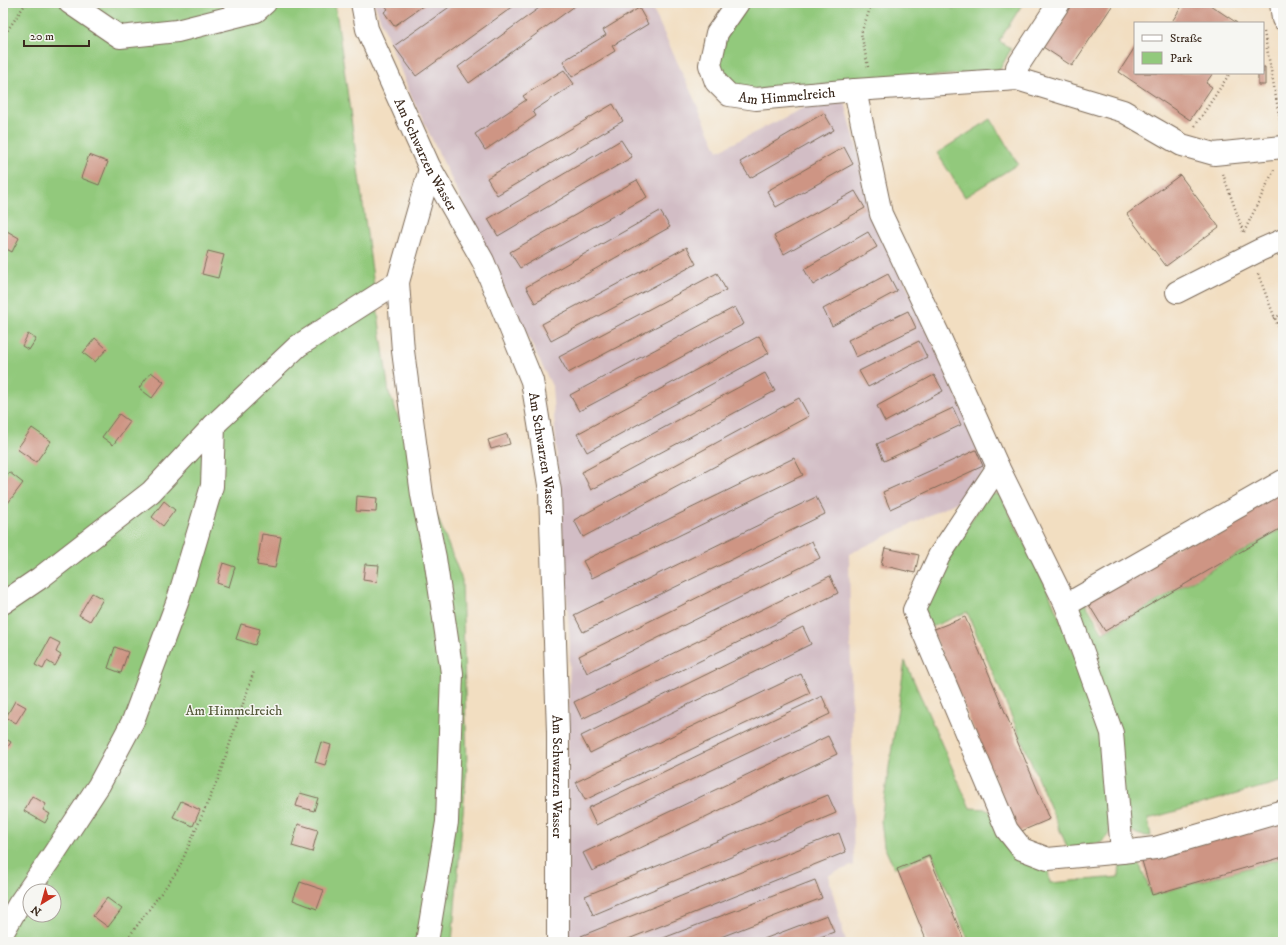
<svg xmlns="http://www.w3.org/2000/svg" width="1286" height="945" viewBox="0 0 1286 945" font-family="'IM FELL DW Pica',serif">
<rect width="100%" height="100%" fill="#f6f6f2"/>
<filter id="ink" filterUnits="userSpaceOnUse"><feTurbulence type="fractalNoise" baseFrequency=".025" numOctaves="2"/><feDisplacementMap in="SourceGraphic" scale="8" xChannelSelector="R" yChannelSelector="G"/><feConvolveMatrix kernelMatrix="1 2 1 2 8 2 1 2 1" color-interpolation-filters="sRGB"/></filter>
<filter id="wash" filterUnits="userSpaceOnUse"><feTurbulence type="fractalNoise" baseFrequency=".012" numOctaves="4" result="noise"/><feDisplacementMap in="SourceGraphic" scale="16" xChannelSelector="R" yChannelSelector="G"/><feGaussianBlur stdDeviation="0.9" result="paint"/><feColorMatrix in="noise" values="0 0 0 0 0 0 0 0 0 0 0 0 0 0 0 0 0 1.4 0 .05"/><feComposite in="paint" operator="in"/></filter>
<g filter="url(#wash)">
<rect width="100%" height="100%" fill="#f2dec1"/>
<path fill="#d2bdc5" d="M374,3H647L652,7L718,151L819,100L845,102L874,214L989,466L961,500L849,554L854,865L828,875L846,942H564L570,644L552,386L411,96Z"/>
<path fill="#92c97c" stroke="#667a4d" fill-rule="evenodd" d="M3,3H335L389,393L462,580L467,765L452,942H3ZM30,891H54V915H30Z
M749,3H945L954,9L958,3H1023L999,41L1011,49L999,71L755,90C735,88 727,85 718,66L727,35Z
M991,119L1018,164L965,197L937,153Z
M988,494H1000L1049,593L1080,668L1102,734L1109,805V834L1101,843L1068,849L967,612L927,629L922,599Z
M1283,528V781L1148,819L1151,836C1141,836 1136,835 1128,828L1076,603L1083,599L1103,633Z
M905,661L970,808L987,809L1047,864L1050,883L1119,877L1120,859L1137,858L1152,895L1283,858V942H969L932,853L894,868L884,846L881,820Z"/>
<g id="blocks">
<path fill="#ce9584" d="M383,3H427L394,26L384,12L388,9Z
M455,3H518L416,76L394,46Z
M546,3H579L469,83L458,67Z
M1068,3H1114L1072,66L1040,45Z
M1184,3H1207L1237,23H1171Z
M639,8L648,24L612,46L615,51L572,77L563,61L606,35L603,30Z
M1135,47V73H1213L1206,83L1212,87L1190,120L1119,72Z
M1263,67H1265V85H1258V73H1263Z
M564,70L574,84L533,111L536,116L485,150L475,134L526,100L523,96Z
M613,104L623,121L497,195L487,178Z
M824,113L834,130L750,178L740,162Z
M621,140L632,157L498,236L488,219Z
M844,147L853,164L776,207L767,191Z
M89,155L108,162L99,185L81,178Z
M1180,175L1219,227L1166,266L1127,214Z
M637,180L647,197L520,268L510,252Z
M855,191L865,208L784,254L774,236Z
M660,211L670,227L535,303L526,287Z
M7,231L19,238L12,252L3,247V240Z
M868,232L877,247L813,285L804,269Z
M687,247L696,264L551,341L542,324Z
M208,251L224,255L218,278L202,274Z
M717,273L726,290L568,373L559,357Z
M888,274L897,291L832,326L823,309Z
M735,307L744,324L579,411L570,395Z
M908,311L916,328L856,357L848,340Z
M28,334L36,339L29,350L22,346Z
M759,336L769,353L587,452L577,434Z
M95,338L107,349L95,362L83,353Z
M919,341L927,357L868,387L859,371Z
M151,372L164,382L152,398L139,388Z
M765,373L775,391L591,490L582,472Z
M934,375L943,391L885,422L877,406Z
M799,398L809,416L583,537L574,520Z
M953,408L961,425L884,461L877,444Z
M119,414L130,422L113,445L102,437Z
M32,428L51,441L36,462L17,449Z
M507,434L510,444L491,449L488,440Z
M976,450L983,466L890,509L883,492Z
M794,458L803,475L592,578L583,561Z
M9,472L23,483L5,507L3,505V480Z
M1283,485V527L1105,631L1086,600Z
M357,496L377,498L376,512L356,511Z
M816,497L825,514L583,632L574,615Z
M164,501L175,510L163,526L152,517Z
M262,534L281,537L275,568L257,565Z
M812,541L820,558L587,673L579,656Z
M885,548L919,555L915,573L881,565Z
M223,563L235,567L229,587L217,583Z
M365,564L379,565L377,582L363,580Z
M830,576L838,593L582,719L574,702Z
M92,593L103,599L90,621L79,615Z
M965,617L1050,819L1017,833L932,630Z
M241,624L260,629L255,645L236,639Z
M803,627L811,644L590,753L581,736Z
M50,638L60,643L56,652L61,655L55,666L47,661L43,669L35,665Z
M115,647L128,652L121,673L108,668Z
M801,674L810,693L585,800L576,782Z
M822,696L830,714L596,825L588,808Z
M15,701L26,707L16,723L6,717Z
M828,736L837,754L592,871L583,853Z
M3,737L11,742L3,755Z
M321,742L331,745L325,765L315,762Z
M300,793L318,798L314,811L296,806Z
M828,795L836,813L593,915L585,896Z
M32,796L46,804L43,810L50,814L45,823L24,811Z
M181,801L200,810L193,826L173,817Z
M1283,819V857L1152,895L1142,861Z
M298,824L318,830L312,852L292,846Z
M839,833L846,852L621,942H583L581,936Z
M929,856L965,942H927L897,869Z
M815,880L822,898L708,942H653Z
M300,882L324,890L317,909L293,900Z
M107,898L122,909L108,927L93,916Z
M827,915L834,932L807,942H756Z"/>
</g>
</g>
<g filter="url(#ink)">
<use href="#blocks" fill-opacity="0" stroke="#7b6957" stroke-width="1"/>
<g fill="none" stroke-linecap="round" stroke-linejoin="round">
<defs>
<g id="minor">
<path d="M70,3L120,37L177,31L256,11L265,3"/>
<path id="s1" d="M362,3L367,29L429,166L483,261L532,381L550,491L558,732V942"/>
<path id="s2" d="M738,3L717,33L710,65L716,82L729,95L756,99L855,90L1017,79L1123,111L1182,145L1214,154L1283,147"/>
<path d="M1281,3L1283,19"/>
<path d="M1017,79V67L1059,3"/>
<path d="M855,90L881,214L940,338L998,467L1066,605L1112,733L1122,852L1155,848L1283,811"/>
<path d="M398,282L403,351L422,495L435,558L452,673L447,822L427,942"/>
<path d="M1177,292L1260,250L1283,240"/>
<path d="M998,467L939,556L914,610L1007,830L1022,849L1048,859L1122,852"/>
<path d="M3,603L40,578L151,492L214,425L298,346L398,282L430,169"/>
<path d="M1066,605L1283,481"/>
<path d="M3,932L19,904L53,855L99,785L133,721L178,600L212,486L214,425"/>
</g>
</defs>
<use href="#minor" stroke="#7b6957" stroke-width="24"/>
<path stroke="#7b6957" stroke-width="2.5" stroke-dasharray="1 3" stroke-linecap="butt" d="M1264,32L1281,125
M3,37L26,3
M868,67L861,33L872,3
M1195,126L1230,73
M1223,174L1244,234
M1244,232L1274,170
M1258,274L1283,339
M1274,318L1283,314
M125,942L178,870L218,779L254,671"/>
<use href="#minor" stroke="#fff" stroke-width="22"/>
</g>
</g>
<g text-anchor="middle" stroke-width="3" stroke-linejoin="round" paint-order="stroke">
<g font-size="14" fill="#3b2a1e" stroke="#f6f6f2">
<text dy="5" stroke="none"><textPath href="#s2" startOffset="164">Am Himmelreich</textPath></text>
<text dy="5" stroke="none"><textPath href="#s1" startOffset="165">Am Schwarzen Wasser</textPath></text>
<text dy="5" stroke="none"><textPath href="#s1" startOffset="489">Am Schwarzen Wasser</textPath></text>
<text dy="5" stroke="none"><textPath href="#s1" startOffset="813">Am Schwarzen Wasser</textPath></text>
</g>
<g font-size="14" fill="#555a3a" stroke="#f6f6f2">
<text x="234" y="715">Am Himmelreich</text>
</g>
</g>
<rect width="1286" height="945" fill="none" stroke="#f6f6f2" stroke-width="16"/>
<rect x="1134" y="22" width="130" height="52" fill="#f6f6f2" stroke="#aba49d"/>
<rect x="1142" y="35" width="20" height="6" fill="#ffffff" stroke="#aba49d"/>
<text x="1170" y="42" font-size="12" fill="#3b2a1e">Straße</text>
<rect x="1142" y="52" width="20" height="12" fill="#92c97c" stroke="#aba49d"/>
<text x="1170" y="62" font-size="12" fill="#3b2a1e">Park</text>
<g transform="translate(42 903) rotate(217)"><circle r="19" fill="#f6f6f2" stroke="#aba49d"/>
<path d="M0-3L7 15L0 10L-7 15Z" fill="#c8321e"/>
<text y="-6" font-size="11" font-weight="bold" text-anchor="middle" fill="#3b2a1e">N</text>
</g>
<path d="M24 40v6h65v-6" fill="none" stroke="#3b2a1e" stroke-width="2"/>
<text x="30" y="40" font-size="12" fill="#3b2a1e" stroke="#f6f6f2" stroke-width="3" paint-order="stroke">20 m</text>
</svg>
